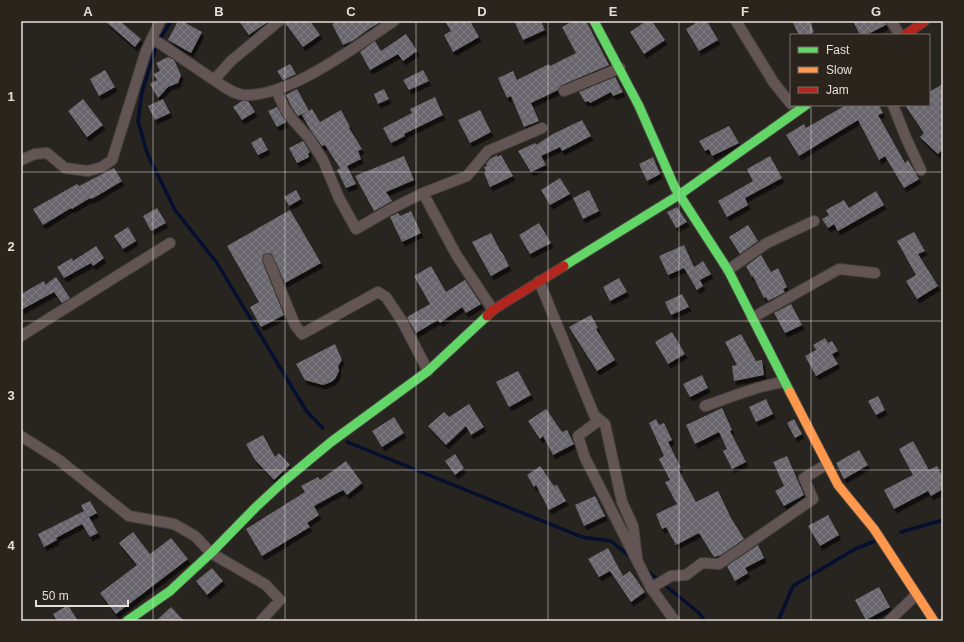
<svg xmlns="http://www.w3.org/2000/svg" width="964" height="642" viewBox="0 0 964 642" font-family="Helvetica,sans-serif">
<defs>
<pattern id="building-cross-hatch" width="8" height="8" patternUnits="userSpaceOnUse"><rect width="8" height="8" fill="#69666e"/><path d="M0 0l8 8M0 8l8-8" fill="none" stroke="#7e7b82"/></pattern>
<filter id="shadow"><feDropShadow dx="2.5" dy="4.5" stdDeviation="0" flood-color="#0009"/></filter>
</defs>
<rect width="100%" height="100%" fill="#282420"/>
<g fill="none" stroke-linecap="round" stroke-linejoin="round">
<path stroke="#050f2f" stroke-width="3.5" d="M171,21L157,44L142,92L138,121L147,153L175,210L217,263L307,412L323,428
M347,442L582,537L611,541L633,559
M901,532L943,520
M646,570L698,612L705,621
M778,621L793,586L855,549L878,540"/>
</g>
<path fill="url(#building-cross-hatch)" filter="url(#shadow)" d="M105,21H120L141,39L135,47Z
M178,21H182L202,32L191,53L168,40Z
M239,21H269L249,35Z
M285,21H310L320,35L303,47L285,23Z
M338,21H382L369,29L354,40L343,45L332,24Z
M445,21H470L479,37L453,52L444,35L451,31Z
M514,21H541L545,30L523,40Z
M573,21H586L609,65L562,85L558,90L531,103L539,121L524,127L511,96L507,98L498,78L513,71L517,80L549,64L550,66L576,53L562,27Z
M646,21H652L665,40L644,54L630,32Z
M699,21H707L718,40L699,51L686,29Z
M792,21H809L814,32L808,35H799Z
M853,21H885L886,25L866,35H860Z
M406,34L417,51L403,61L398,54L370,70L360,52L375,41L381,51Z
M168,57L174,60L181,75L178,83L168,87L158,98L150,84L157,80L153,74L160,71L156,63Z
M290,64L296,74L283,80L277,71Z
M105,70L115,87L99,96L90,79Z
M423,70L429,81L409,90L403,80Z
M615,77L623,92L613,96L611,92L590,103L589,101L585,102L579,92Z
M943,84V149L938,154L920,137L924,133L905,105H929V92Z
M297,89L309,111L298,116L291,106L286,95Z
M384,89L389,99L378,104L374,94Z
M435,97L443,115L404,134L405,136L391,143L383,128L412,113L410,109Z
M83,99L103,125L87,137L68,111Z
M163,99L170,113L155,120L148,106Z
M242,101H248L255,112L242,120L233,107Z
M846,105H879L883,113L878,115L905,163L908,160L919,179L904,188L885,156L879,160L858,120L799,156L786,135L804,124L806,128Z
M277,107L286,122L277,127L268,111Z
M312,109L320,122L341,110L350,127L349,128L362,149L358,151L361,159L347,166L356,184L346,188L337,170L340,168L325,145L322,146L310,129L302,115Z
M480,110L491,132L470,143L458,120Z
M582,120L591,136L562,151L560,147L541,156L546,165L531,172L518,151L535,143L536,145L553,134Z
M729,126L739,143L712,156L709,149L705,151L699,141Z
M261,137L268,150L258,155L251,143Z
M303,141L310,152L308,154L309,157L297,163L289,148Z
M497,155L498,157L501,155L513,176L490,187L484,173L486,172L484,167L487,166L486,164L490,159Z
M404,156L414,180L386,192L392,201L374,211L355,176Z
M770,156L782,178L745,198L748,205L727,217L718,201L753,181L747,169Z
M653,157L660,174L647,181L639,164Z
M114,168L122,181L97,196L91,199L90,198L72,209L71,208L43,225L33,209L77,184L79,186Z
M560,178L570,194L550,205L541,190Z
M296,190L301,199L289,206L284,197Z
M589,190L599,211L583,219L573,198Z
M876,191L884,205L838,231L834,224L828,228L822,219L829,215L826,210L844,200L849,208Z
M677,207L687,222L676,228L667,212Z
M157,208L166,223L151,231L143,216Z
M290,210L321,263L285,283L272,254L268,253L263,255L262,261L284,315L261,327L250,307L259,302L227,246Z
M411,211L421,233L402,242L390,217L398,213L400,216Z
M539,223L551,243L530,254L519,235Z
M748,225L758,241L740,254L729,237Z
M128,227L136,241L123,249L114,236Z
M914,232L925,251L918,254L938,286L917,299L906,281L916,275L897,241Z
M491,233L501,252H502L509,266L491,276L472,242Z
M684,245L694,267L703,261L711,274L700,280L703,286L697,290L684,268L668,275L659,256Z
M96,246L104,258L93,266L91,263L64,278L57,267L72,258L73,261Z
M761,255L771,272L778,268L787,287L783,289L785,292L768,301L766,297L764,298L753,276L752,277L746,266Z
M431,266L446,292L465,280L481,304L466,313L462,307L440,323L438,320L416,333L407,317L430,304L414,276Z
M56,277L70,298L62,303L54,292L21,310V294L44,281L45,285Z
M619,278L627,292L610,301L603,287Z
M682,294L689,307L671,315L665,302Z
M791,304L802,325L785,333L774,313Z
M591,315L598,328L596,329L615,360L597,371L569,327Z
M672,332L685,354L668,364L655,342Z
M741,334L756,361L762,360L764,375L734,381L732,366L737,365L725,342Z
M825,338L828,343L832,341L838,351L832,354L838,364L816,376L805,356L816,350L813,345Z
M335,344L342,360L338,366L339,371L335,379L331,382L323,385L305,380L296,364Z
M518,371L531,395L509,407L496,382Z
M702,375L708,388L690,397L683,384Z
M878,396L885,410L876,415L868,401Z
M766,399L773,414L756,422L749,407Z
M469,404L484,427L471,435L466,426L446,445L428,426L444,412L449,417Z
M722,408L732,430L730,431L746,462L732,469L723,451L727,449L719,432L695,444L686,425Z
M546,409L562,432L567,430L574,444L553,455L543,436L540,439L528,421Z
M394,417L404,433L382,447L372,431Z
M656,419L659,425L664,423L672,440L668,442L681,468L678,469L696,502L718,491L731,518L744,539L721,555L714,557L699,533L676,545L666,527L662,529L656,514L677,504L665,482L670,480L659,459L664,456L649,423Z
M794,419L802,434L795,438L787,423Z
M263,435L275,457L279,453L290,465L274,480L255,460L246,444Z
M913,441L929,470L937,466L943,477V489L931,496L928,491L894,509L884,490L913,475L899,449Z
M859,450L868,465L844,479L836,463Z
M455,454L464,468L455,475L445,461Z
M787,456L804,495L784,506L775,491L784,486L773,462Z
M346,461L362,483L347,495L343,490L314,506L319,515L307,523L310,527L262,556L246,529L305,492L301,486L318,477L320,480Z
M540,466L554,486L557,485L566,501L549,510L536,485L534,487L527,475Z
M595,496L605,516L584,526L575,505Z
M90,501L97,513L89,517L98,533L90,537L82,524L56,538L57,540L44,547L38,534L84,511L81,505Z
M828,515L839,535L820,546L808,526Z
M133,532L150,554L171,538L188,559L116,614L100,593L137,565L119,543Z
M758,545L764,558L745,568L748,573L735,581L727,566Z
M608,548L623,576L630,571L645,592L631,602L610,571L599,577L588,559Z
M212,568L223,581L207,595L196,581Z
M879,587L890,607L866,620L855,600Z
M68,605L78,621H57L53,614Z
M171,607L184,621H156Z"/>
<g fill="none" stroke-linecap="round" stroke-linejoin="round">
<defs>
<path id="street" d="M736,21L774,83L791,104
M891,21L900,35
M152,39L164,46L214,80L231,61L279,21
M214,80C223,86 233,94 244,95C290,97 356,46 394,21
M276,90L285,109L293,120L309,138L323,160L339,198L356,229L389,210L423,193L467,176L488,151L542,128
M564,91L620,68
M893,105L906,138L921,170
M21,160L35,154L47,153L65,168L88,171L102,167L112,160L146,51L160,21
M423,193L457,256L493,310
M268,259L295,325L302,334L378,292L386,297L402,321L428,371
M728,270L767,243L814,221
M539,281L597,422L578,436L585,458L651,588L675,621
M752,318L839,269L875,273
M21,336L170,243
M705,406C731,397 757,386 784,382
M594,415L605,424L622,502L633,526L637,558
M21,436L59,460L129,516L174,524L195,536L211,553L266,585L280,600L261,621
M651,588L671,576L686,575L702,563L719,564L813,499L804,478L827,464
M889,621L916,595"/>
<path id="fast" d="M594,21L639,106L675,188L728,270L790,392
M564,266L679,195L806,105
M127,621L170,591L211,553L256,507L284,481L331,442L428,371L487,316"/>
<path id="slow" d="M790,392L838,485L874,529L934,621"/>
<path id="jam" d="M905,35L925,21
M487,316L493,310L564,266"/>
</defs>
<use href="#street" stroke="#45423e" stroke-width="12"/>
<use href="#fast" stroke="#45423e" stroke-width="11"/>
<use href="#slow" stroke="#45423e" stroke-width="11"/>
<use href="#jam" stroke="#45423e" stroke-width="11"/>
<use href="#street" stroke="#635553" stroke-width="10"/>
<use href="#fast" stroke="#63d668" stroke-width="9"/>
<use href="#slow" stroke="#ff974d" stroke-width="9"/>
<use href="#jam" stroke="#b3261e" stroke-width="9"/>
</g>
<path fill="none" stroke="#e3dfd9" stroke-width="1" stroke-opacity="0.55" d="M153,21V621M285,21V621M416,21V621M548,21V621M679,21V621M811,21V35M811,105V621M21,172H943M21,321H943M21,470H943"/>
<rect width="964" height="642" fill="none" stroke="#2b241c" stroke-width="44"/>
<rect x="790" y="34" width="140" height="72" fill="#2b241c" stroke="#756f68"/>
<rect x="798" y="47" width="20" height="6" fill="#63d668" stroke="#756f68"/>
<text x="826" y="54" font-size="12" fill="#e3dfd9">Fast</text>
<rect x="798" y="67" width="20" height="6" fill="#ff974d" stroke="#756f68"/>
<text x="826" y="74" font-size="12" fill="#e3dfd9">Slow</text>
<rect x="798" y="87" width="20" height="6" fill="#b3261e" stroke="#756f68"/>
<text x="826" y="94" font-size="12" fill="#e3dfd9">Jam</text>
<path d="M36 600v6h92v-6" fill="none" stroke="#e3dfd9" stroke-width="2"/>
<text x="42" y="600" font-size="12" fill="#e3dfd9" stroke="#2b241c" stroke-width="3" paint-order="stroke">50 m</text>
<rect x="22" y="22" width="920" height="598" fill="none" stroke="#e3dfd9" stroke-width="1.5"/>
<g font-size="13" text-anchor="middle" font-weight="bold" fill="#e3dfd9">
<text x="88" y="16">A</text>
<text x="219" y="16">B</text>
<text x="351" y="16">C</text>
<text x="482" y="16">D</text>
<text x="613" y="16">E</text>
<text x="745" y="16">F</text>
<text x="876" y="16">G</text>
<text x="11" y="101">1</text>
<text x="11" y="251">2</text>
<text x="11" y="400">3</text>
<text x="11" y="550">4</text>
</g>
</svg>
